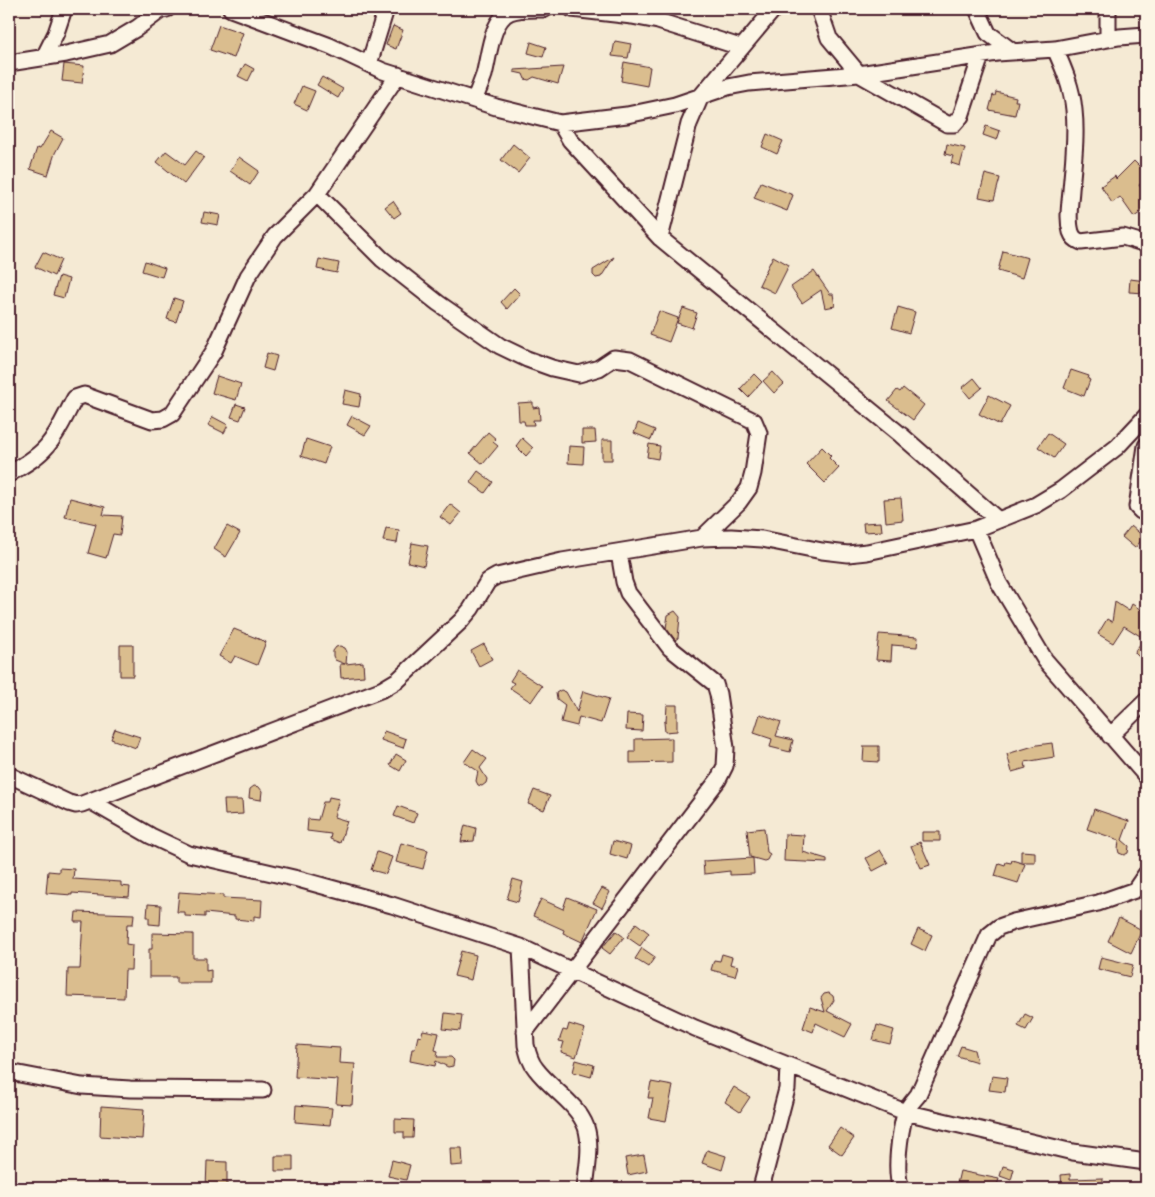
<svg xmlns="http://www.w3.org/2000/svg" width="1155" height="1197" viewBox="0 0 1155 1197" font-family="Mynerve,sans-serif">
<rect width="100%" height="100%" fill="#f5ead4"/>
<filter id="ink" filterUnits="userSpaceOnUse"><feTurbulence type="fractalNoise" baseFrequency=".02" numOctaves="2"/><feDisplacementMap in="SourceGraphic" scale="10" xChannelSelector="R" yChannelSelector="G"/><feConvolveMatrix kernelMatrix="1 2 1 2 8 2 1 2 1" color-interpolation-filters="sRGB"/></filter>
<g filter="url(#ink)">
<path fill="#dabd8e" stroke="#4a1f2b" d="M219,25L243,33L234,58L210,50Z
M393,26L403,30L396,49L386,45Z
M615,41L631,44L628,58L612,56Z
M531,42L546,47L543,57L528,53Z
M624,62L650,67L647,86L621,81Z
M64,64L84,66L82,83L62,81Z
M245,64L254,69L248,81L238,76Z
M563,67L558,84L534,77L529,80L525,79L523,74L514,72V70Z
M322,77L343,89L338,98L317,85Z
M302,86L315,91L307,110L294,104Z
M996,92L1016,97L1015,101H1018L1015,115L989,110L993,95L995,96Z
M986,126L1000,131L997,140L983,135Z
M51,131L63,138L55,153L48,175L30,169L37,148L40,149Z
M767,134L783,141L777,154L762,147Z
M513,144L530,158L518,173L501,160Z
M947,144L965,148L960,166L951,163L953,156L945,154Z
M166,151L185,165L196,151L204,157L184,184L157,162Z
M239,157L259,171L250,185L230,171Z
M1134,161L1146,173V179L1139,185L1146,195V209L1134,217L1120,197L1112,203L1101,186L1115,176L1116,179Z
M985,174L1000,178L994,200L979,197Z
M761,182L793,195L787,211L754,198Z
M393,201L401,213L394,218L385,207Z
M204,212L220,215L218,225L202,222Z
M1003,251L1028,258L1022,278L998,271Z
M43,252L61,260L54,276L35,267Z
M773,256L789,265L775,293L759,285Z
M614,257L601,277L596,278L593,275V270Z
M319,259L339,263L337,273L317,269Z
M145,261L165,268L162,277L142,271Z
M814,271L830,294H833L835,306L825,308L821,290L802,303L791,287Z
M59,276L69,279L64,298L53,295Z
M1130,279L1146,281L1145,293L1129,292Z
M514,288L520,294L507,309L501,302Z
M174,298L183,301L176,322L167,319Z
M898,307L915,312L909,333L892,328Z
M683,308L697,313L692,328L677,323Z
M659,311L678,318L669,342L650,335Z
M267,353L277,356L273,371L263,368Z
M1071,370L1089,376L1088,379L1090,380L1084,396L1064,388Z
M773,372L784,384L774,393L763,381Z
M754,374L762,382L748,397L740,389Z
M217,376L241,384L236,400L212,393Z
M974,378L982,388L970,398L962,388Z
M903,388L924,405L913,420L888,401L897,390L900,392Z
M345,390L361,394L359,407L342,404Z
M989,395L1010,406L1000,425L979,414Z
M533,402V408L539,407L540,420H533L534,425H525L524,421H519L518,403Z
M236,404L245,407L240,420L231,417Z
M352,416L371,426L365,435L347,425Z
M213,417L228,425L224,433L208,425Z
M638,423L655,430L651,440L634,433Z
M582,430H595L596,442L582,443Z
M488,432L496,439L493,442L498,446L483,464L470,453Z
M1048,433L1064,444L1054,458L1038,447Z
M522,438L533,448L526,456L516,446Z
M306,439L330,447L324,464L301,456Z
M602,440H612V460H602Z
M649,444L660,446L658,459L647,457Z
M569,446L584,447L583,464L568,463Z
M822,447L831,456L829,458L839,468L825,483L806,464Z
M478,471L493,482L485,493L470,482Z
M70,498L105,507L103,515L122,516L120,535L113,534L106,558L88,553L96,524L65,517Z
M901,498L903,520L886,522L884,499Z
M450,504L461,513L451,525L440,517Z
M881,522L882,531L864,532L863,523Z
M227,526L240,533L226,557L214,549Z
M1131,526L1144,537L1135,548L1122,537Z
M386,528L399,530L397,543L383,541Z
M412,543L428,546L424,566L408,562Z
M1115,602L1129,611L1132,604L1146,613V650L1143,656L1139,657L1135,653L1136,649L1145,639L1124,626L1113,643L1098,634L1107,619L1112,622Z
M675,611L680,617L678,638L675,640L666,628L668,615Z
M234,629L266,642L257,665L235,656L231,663L219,656Z
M879,634L918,637L917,647L892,645L891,661L876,660Z
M484,644L492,659L479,666L471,651Z
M120,645H133V676H120Z
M340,646L345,648L347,652L346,664L363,662L364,676L341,678L340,664H345L335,660L333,656V651L336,647Z
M517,670L542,686L531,702L510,688L514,683L510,681Z
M561,690L566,692L577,712L583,691L609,699L601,723L579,717L577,726L561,722L565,705L557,699L556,693Z
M667,705H677V731L665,732L664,722L666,721Z
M627,714L643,715L642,731L626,730Z
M760,714L781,722L776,736L793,740L790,752L770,747L772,739L754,733Z
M115,729L140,737L136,748L111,739Z
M384,731L406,739L403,748L381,740Z
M672,738V762L630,763V752H635V739Z
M1052,743L1054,757L1025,762L1026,768L1012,772L1007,754L1037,745Z
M864,746H879V762L863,761Z
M473,749L487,759L480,768L487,779L486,783L482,786L478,785L476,781L478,771L464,762Z
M396,754L406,760L400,771L390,765Z
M254,786L259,787L262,791L261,800L249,798L250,789Z
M534,790L550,796L544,810L528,804Z
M329,797L339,799L334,817L347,821L340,843L330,839L331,834L307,831L308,819L318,820L323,802H328Z
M224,800H242L243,814L225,815Z
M398,806L417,813L413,823L394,816Z
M1094,809L1129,821L1122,840L1129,846L1128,853L1124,855L1119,853L1118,849L1119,840L1087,829Z
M465,825L476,828L474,841L461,842Z
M764,828L767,852L770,854L767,860L764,861L750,857L747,830Z
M922,832H940V841H922Z
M785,834L804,835L803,852L827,859V863L784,861Z
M613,841L631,846L627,859L610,854Z
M920,842L930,865L921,868L911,846Z
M401,843L428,850L423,869L396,862Z
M880,850L888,863L873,871L866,858Z
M1021,851L1035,852V862H1021Z
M377,852L392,857L386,874L371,870Z
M753,858L754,874L730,875V871L704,874L703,861Z
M1012,860L1025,864L1018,883L995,876L999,863L1005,865L1006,862L1011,863Z
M59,868L74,869L73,879L121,882V886L130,887L129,897L72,893V895L46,893L48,871L59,872Z
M513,879L523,882L518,902L507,899Z
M602,888L610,892L602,908L593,903Z
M179,892L223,895V898L262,900L261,917L254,916V921L235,919V916L205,913V917L185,916V912H177Z
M567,897L597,909L582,942L563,933L564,930L533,916L541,899L563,909Z
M148,904L161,905L160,925L149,924V917H147Z
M76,912L134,914L133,924H127L126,944L132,945L131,970H125L124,998L67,996L68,969H80L83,922H75Z
M1119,918L1142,930L1131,953L1108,941Z
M636,923L649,933L640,946L627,937Z
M918,929L932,935L925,951L911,944Z
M616,931L624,937L610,954L602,948Z
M152,933L193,934V958H206V971L211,970V983H176V977H149V949H152Z
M642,948L655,957L648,967L635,959Z
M461,951L476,955L471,980L454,976Z
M722,954L732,957L730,964L738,966L735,976L711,970L714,960L720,961Z
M1101,957L1133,965L1130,977L1098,969Z
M829,993L833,996L834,1000L827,1011L852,1024L845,1037L816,1023L813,1032L803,1028L810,1007L825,1012L821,998L824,994Z
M445,1013L462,1015L460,1031L443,1029Z
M1025,1014L1033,1018L1026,1030L1018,1026Z
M569,1024L585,1029L576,1057L561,1052L564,1042L559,1041L563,1030L567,1031Z
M877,1025L894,1030L890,1044L873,1040Z
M423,1030L439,1033L435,1050L438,1051L437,1057H451L454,1060L453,1066L448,1067L436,1061L435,1066L410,1061L412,1049H415L418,1036L421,1037Z
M297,1045L340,1048L339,1063L355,1064L352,1105L336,1104L338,1080L295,1077Z
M961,1046L974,1050L977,1062L957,1056Z
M576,1060L594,1065L591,1077L573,1072Z
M992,1076L1007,1078L1005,1092L989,1090Z
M651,1082L673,1086L666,1121L649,1118L653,1098H648Z
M734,1087L750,1097L740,1112L725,1102Z
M296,1105L332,1108L330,1125L295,1122Z
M101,1106L144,1109L142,1139L100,1136Z
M395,1119L414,1120L413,1138H404V1132H395Z
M840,1128L854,1138L842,1155L828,1145Z
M450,1148H462L463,1165L451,1166Z
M707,1150L726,1156L722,1170L702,1163Z
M644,1155L647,1171L628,1175L625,1158Z
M275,1156H293V1171H275Z
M392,1160L410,1165L406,1180L388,1176Z
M207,1161L227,1162V1188H206Z
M1003,1166L1014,1169L1011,1180L1000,1176Z
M960,1171L999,1179L996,1188H956Z
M1070,1174V1179L1103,1178V1188H1062L1061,1175Z"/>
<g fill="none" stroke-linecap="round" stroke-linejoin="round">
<defs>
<path id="minor" d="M231,9L330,46L383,71L496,107L560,123L627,115L675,105L728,87L749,83L859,74L997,53L1055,49L1119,37L1146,35
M572,9L632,16L658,21L740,47
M819,9L829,38L859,74L947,124H954L961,116L981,56
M977,9L988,33L1012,51
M1108,39V9
M1055,49C1064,69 1072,88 1074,110C1077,137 1073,164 1071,190C1070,204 1067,219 1071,232C1073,238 1076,240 1081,242L1123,237L1146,244
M44,57L56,33L64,9
M9,63L66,54L110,44L137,28L161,10L167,9
M369,64L386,9
M474,100C478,92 481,83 484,75C489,57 491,20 510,12C520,8 534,9 545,9
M560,123L570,140L660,238L901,435L998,520
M317,194L382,259L438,303L500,346L527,359L552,368L579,374L599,368L614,358L630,360L754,421L759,433L753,473L749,488L739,502L702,538
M660,238L689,124L701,96L774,9
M1146,446L1137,507L1141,511L1146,513
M9,474C22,466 37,458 47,446C59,432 66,414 75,398L84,395L152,420L163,419L172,414L214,351L248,276L275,236L317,194L398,75
M976,529L999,583L1045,660L1146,776
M1110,736L1146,701
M9,775L69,803L76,805L82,804L383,689L398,680L461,621L471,609L488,581L497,576L562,561L702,538L731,537L762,539L822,551L848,554L867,552L976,529L1036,505L1061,490L1117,447L1146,416
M92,802L151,836L189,854L298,879L392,905L521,947L695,1028L905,1112L1073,1152L1146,1162
M521,947L526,1045C528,1054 530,1062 536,1069C551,1089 577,1103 586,1127C592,1146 587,1169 585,1188
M525,1032L718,780L725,766L726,748L718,694L715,684L670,648L628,593L624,582L619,553
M9,1072L82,1086L130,1089L263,1090
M9,1187V1188
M761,1188L787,1089L788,1066
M901,1188C894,1171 900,1132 905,1114C907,1107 914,1100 918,1095L989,935L999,927L1013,922L1098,903L1135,890L1146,874"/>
</defs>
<use href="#minor" stroke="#4a1f2b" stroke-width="19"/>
<use href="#minor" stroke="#fcf5e5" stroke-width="15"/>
</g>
</g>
<rect width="1155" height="1197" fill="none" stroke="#fcf5e5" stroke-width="30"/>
<rect x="15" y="15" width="1125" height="1167" fill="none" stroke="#4a1f2b" stroke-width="2" filter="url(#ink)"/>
</svg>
